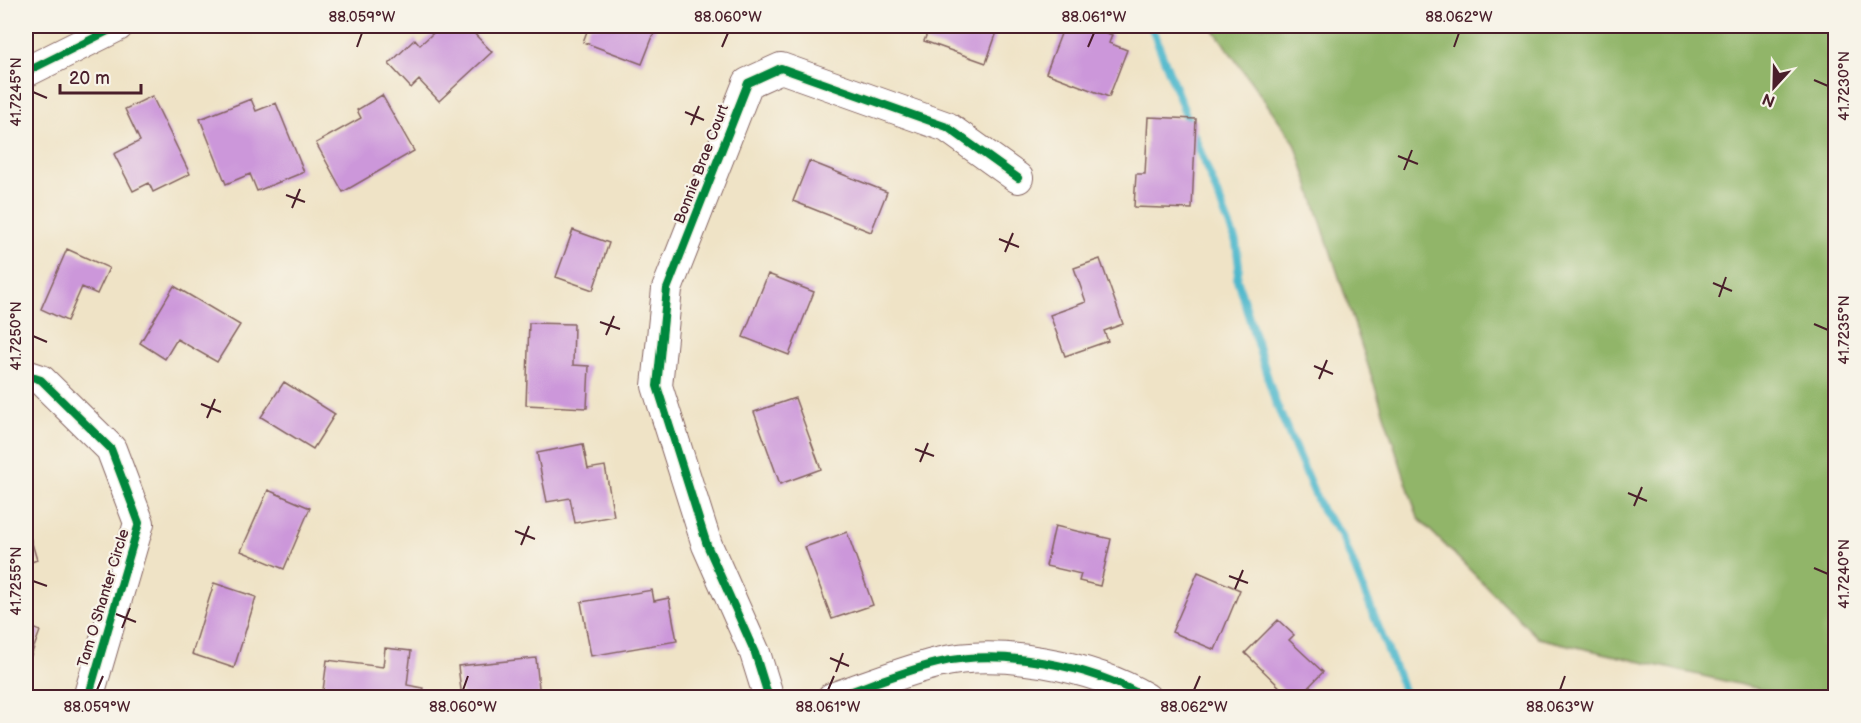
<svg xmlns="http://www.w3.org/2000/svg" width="1861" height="723" viewBox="0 0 1861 723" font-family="'Balsamiq Sans',sans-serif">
<rect width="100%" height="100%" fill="#f7f3e8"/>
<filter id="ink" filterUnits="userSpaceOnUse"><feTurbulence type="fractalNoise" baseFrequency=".0167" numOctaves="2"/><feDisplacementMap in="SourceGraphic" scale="12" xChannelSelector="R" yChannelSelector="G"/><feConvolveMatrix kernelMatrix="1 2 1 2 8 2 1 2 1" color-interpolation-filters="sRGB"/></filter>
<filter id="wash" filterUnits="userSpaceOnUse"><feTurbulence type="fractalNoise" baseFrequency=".008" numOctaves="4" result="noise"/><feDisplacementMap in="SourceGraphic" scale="24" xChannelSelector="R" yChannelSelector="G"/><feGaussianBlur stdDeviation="1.35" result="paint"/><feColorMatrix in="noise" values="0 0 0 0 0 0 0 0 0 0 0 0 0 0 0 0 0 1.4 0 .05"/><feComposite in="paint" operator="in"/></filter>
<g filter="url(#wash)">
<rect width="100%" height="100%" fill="#efe3c6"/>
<path fill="#91b569" stroke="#6e6a4a" stroke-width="1.5" d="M1211,26H1835V697H1794L1538,638L1418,518L1295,143Z"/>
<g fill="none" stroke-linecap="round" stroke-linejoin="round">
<path stroke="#4eb8cc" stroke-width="8" d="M1151,26L1236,242L1239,266L1237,279L1275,401L1322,511L1341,534L1407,698"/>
</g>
<g id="blocks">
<path fill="#cc97da" d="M441,26H467L492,52L439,101L419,80L411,88L389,64L415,39L420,45Z
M589,26H657L642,64L583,42Z
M930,26H999L986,63L924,41Z
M1064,26H1089L1112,35L1109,43L1127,50L1109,97L1046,73Z
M382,95L414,151L343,192L316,143L361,118L357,110Z
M152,96L190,174L153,192L149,183L133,191L114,154L140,141L125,109Z
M251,99L256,111L276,103L304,172L257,191L250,174L226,184L200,119Z
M1148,117L1196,119L1192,209L1134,207L1136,174H1145Z
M809,161L887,192L871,232L793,201Z
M573,230L609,243L593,290L556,277Z
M67,249L109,268L97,294L82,287L67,321L41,309Z
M1100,259L1123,324L1104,331L1108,341L1065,356L1050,315L1086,302L1074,268Z
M768,274L814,292L789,355L743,337Z
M174,286L240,325L217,362L177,339L165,359L140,343Z
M529,323L574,324L573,365L589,366L587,408L526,405Z
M284,382L335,414L313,449L261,417Z
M795,398L821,469L780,484L754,412Z
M583,444L588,469L605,466L614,516L575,523L570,498L547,502L537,453Z
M268,490L310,508L284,569L241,551Z
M26,523L37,560L26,564Z
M1055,526L1111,539L1100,586L1079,581L1081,574L1046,566Z
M847,532L873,605L832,619L805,547Z
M1198,572L1240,590L1215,650L1172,632Z
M214,583L256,597L234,668L192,654Z
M652,590L654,601L669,598L677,641L591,656L581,602Z
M1278,620L1294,635L1289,640L1323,672L1298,698H1291L1245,653Z
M26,625L40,631L26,669Z
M385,648L411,651L407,685L423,688L422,698H322L327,660L383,667Z
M536,658L540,698H462L458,666Z"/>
</g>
</g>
<g filter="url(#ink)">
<use href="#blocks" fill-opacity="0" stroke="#846461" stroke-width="1.5"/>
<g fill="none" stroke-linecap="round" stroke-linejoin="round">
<defs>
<path id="minor" d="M26,72L118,26
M26,375L41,380L111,449L139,523L88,698
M769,698L755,653L707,545L657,386L667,289L748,83L781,68L947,127L1018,178
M832,698C867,686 901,672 937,663C999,648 1091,665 1146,698"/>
</defs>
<use href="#minor" stroke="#846461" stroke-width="32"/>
<use href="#minor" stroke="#fff" stroke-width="30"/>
<defs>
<path id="cycleway" d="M26,72L118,26
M26,375L41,380L111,449L139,523L88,698
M769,698L755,653L707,545L657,386L667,289L748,83L781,68L947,127L1018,178
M832,698C867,686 901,672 937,663C999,648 1091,665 1146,698"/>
</defs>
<use href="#cycleway" stroke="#f7f3e8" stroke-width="11"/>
<use href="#cycleway" stroke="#00873e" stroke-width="8"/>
</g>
</g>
<path fill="none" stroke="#4a1f2b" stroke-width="2" d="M357,47L362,33M722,47L728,33M1088,47L1094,33M1454,47L1459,33M1814,80L1828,86M33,92L47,98M685,112L704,120M691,125L699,106M1398,156L1418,164M1404,170L1412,150M286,195L305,202M292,208L300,189M999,239L1019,247M1005,252L1013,233M1713,283L1732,291M1719,297L1726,277M600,322L620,329M1814,324L1828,330M606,335L614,316M33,336L47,342M1314,366L1333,374M1319,379L1327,360M201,404L221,412M207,418L215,399M915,449L934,456M920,462L928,443M1628,493L1647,501M1634,506L1642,487M515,531L535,539M521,545L529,526M1814,568L1828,574M1229,576L1248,583M33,581L47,586M1235,589L1243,570M116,614L136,622M122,628L130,608M830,658L849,666M836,672L843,653M97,690L103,676M463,690L468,676M828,690L834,676M1194,690L1200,676M1560,690L1565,676"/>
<g text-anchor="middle" stroke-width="4.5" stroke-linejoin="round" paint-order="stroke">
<g font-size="15" fill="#4a1f2b" stroke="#f7f3e8">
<text transform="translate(701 164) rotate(-69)" y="5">Bonnie Brae Court</text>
<text transform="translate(103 598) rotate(-73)" y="5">Tam O Shanter Circle</text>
</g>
</g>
<rect width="1861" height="723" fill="none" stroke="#f7f3e8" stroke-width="66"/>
<g transform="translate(1774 87) rotate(202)" stroke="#f7f3e8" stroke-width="4.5" paint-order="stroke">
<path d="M0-4.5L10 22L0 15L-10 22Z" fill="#4a1f2b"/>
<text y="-9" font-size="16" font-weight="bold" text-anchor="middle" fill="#4a1f2b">N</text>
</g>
<path d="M60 84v9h81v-9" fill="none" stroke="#4a1f2b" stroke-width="3"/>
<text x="69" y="84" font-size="18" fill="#4a1f2b" stroke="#f7f3e8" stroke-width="4.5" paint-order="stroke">20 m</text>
<rect x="33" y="33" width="1795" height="657" fill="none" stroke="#4a1f2b" stroke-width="2"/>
<g font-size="15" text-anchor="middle" fill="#4a1f2b">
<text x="362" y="22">88.059°W</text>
<text x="728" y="22">88.060°W</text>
<text x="1094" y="22">88.061°W</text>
<text x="1459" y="22">88.062°W</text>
<text transform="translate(1844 86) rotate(-90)" y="5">41.7230°N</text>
<text transform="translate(16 92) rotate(-90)" y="5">41.7245°N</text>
<text transform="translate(1844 330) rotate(-90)" y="5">41.7235°N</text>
<text transform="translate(16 336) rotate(-90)" y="5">41.7250°N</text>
<text transform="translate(1844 574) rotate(-90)" y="5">41.7240°N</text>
<text transform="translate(16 581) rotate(-90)" y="5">41.7255°N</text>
<text x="97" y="712">88.059°W</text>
<text x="463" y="712">88.060°W</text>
<text x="828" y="712">88.061°W</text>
<text x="1194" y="712">88.062°W</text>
<text x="1560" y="712">88.063°W</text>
</g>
</svg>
